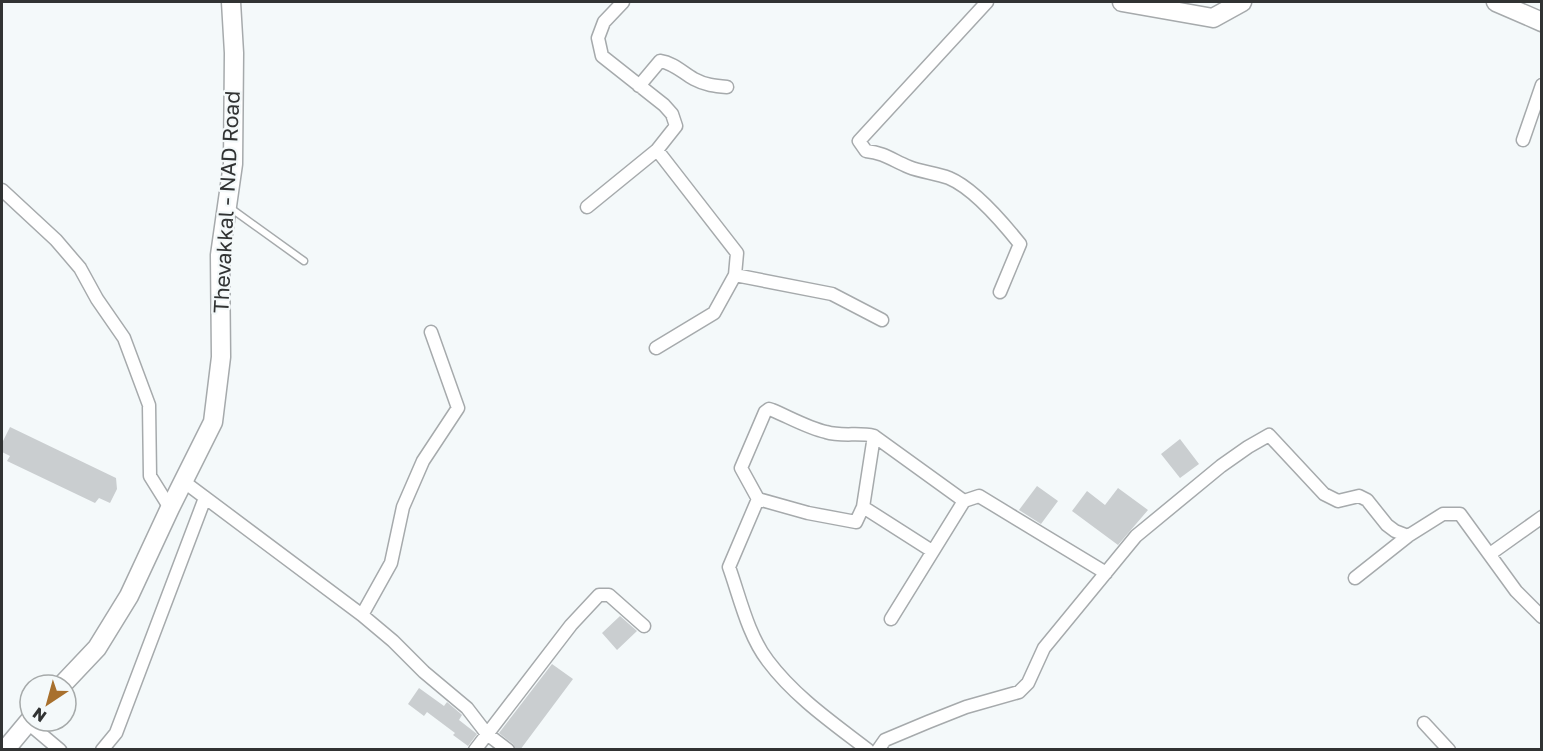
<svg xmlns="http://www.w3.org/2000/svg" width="1543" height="751" viewBox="0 0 1543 751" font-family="'Golos Text',sans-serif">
<rect width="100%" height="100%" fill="#f4f9fa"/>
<path fill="#caced0" d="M10,427L116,478L117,489L110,503L99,498L95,503L7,461L10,456L2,452V443Z
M1180,439L1199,464L1180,478L1161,454Z
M1037,486L1058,501L1041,524L1019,510Z
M1118,488L1148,510L1118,545L1072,511L1087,491L1105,505Z
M620,616L637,631L617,650L602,633Z
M552,664L573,679L520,750H516L513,744L499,733Z
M419,688L444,706L447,702L461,714L462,715L459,720L477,734L468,746L453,735L455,733L427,712L424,716L408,704Z"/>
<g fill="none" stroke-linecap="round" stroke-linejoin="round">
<defs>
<path id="lane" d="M229,207L304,261"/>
<path id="street" d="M987,2L859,141L866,151C885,153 892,160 909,167C921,172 936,173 949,178C973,188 1004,224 1020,244L1000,292
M639,86L660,61C674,63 683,73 694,79C705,85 715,86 727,87
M1523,140L1542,85
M657,150L737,253L735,275L832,294L882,320
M2,190L56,240L80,268L97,299L124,338L149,405L150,476L170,508
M587,207L657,150L676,126L672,114L664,105L602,56L598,38L604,22L623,2
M656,348L714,313L735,275
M874,436L863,507L932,551
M183,481L362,615L393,641L424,672L467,708L487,734L508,750
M758,499L729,567C740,598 748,635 768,661C795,697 833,723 868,750
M863,507L856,522L808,513L758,499L741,468L765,412L769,409L772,410C789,417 808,428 826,432C842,437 859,432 874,436L964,501
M1490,554L1542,517
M1355,578L1408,536
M362,615L391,563L403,507L423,461L458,408L431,332
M891,619L964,501L979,496L1106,573
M28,723L60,750
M1424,723L1449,750
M102,750L116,733L205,498
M475,750L571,625L599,595H609L644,626
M878,750L885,740L928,722L966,707L1019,692L1028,683L1044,648L1136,536L1221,466L1248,447L1269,435L1324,494L1338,501L1359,496L1367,500L1387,525L1395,531L1408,536L1443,514H1460L1516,591L1542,617"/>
<path id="secondary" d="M1122,2L1213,18L1242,2
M1496,2L1542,22
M62,685L97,648L129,596L170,508L213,422L221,357L220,255L233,164L234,53L231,2
M5,750L30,720"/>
</defs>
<use href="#lane" stroke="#a6aaac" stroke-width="9"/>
<use href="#street" stroke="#a6aaac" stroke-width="15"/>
<use href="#secondary" stroke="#a6aaac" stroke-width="21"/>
<use href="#lane" stroke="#fff" stroke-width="6"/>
<use href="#street" stroke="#fff" stroke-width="12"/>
<use href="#secondary" stroke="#fff" stroke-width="18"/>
</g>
<g text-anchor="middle" stroke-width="4.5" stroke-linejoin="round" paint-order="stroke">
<g font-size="21" fill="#313333" stroke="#f4f9fa">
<text transform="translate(227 202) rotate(-87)" y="7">Thevakkal - NAD Road</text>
</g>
</g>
<rect width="1543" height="751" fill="none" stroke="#313333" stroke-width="6"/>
<g transform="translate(48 703) rotate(216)"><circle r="28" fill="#f4f9fa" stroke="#a6aaaa" stroke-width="1.5"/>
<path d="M0-4.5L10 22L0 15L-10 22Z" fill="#a8702d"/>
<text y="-9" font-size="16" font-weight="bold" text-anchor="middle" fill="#313333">N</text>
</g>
</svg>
